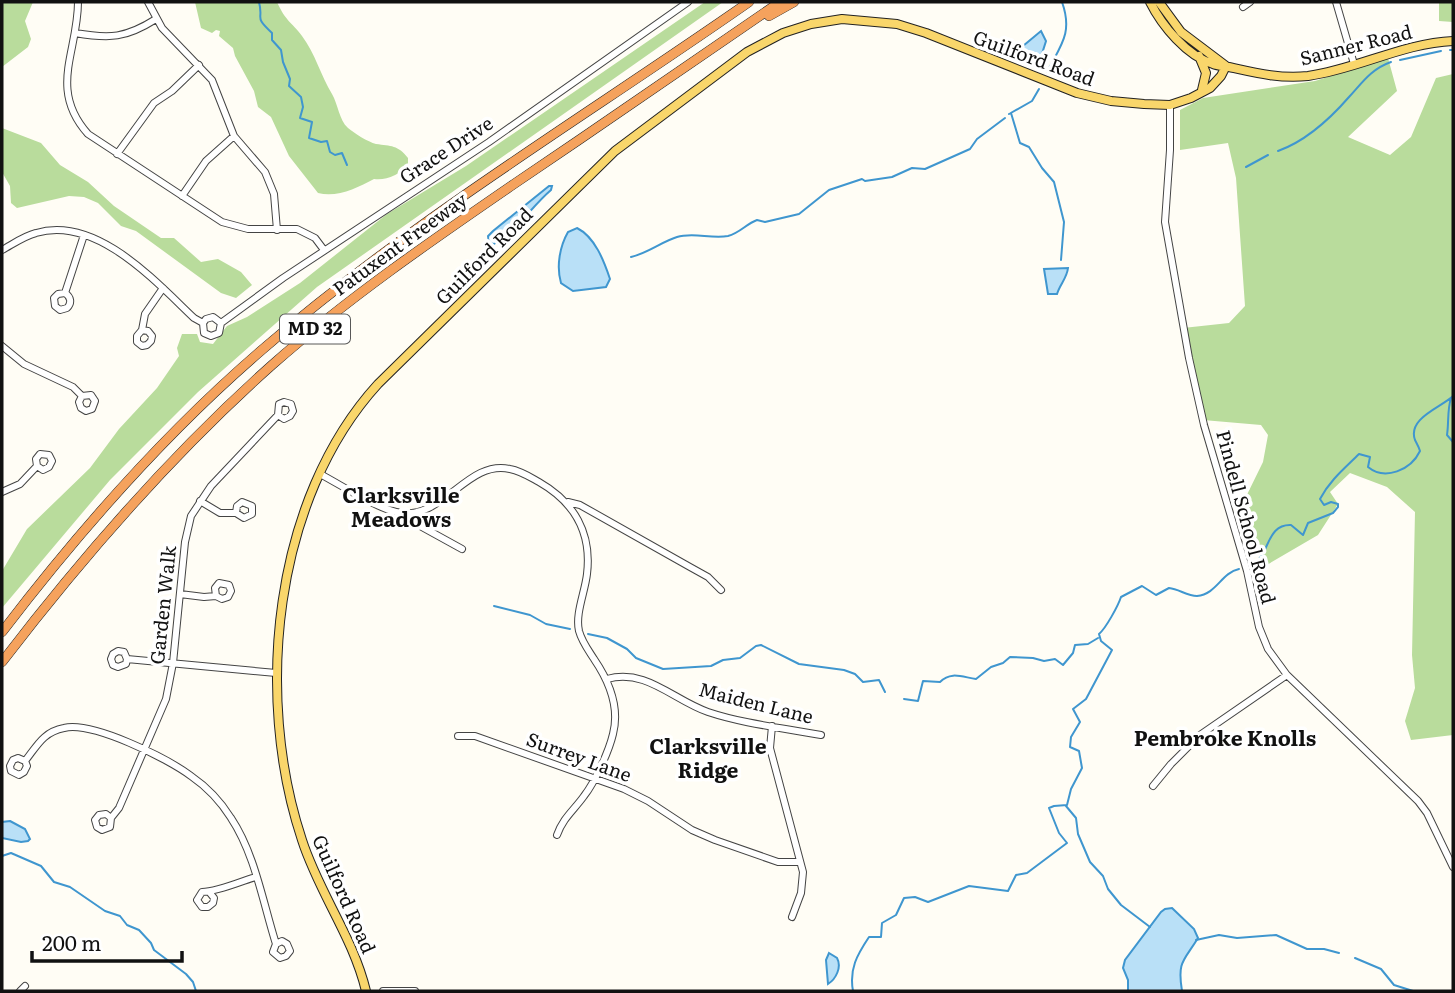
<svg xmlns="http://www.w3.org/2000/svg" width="1455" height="993" viewBox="0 0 1455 993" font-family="Literata,serif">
<rect width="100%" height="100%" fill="#fffdf5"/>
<path fill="#b9dc9c" d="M2,2H33L25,21L31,39L28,47L2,67Z
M195,2H277C286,22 291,21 302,36C315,53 321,76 332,94C338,104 339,120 348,128C354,133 368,142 376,144C391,146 398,145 408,158V166C400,174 386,181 374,179C357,188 337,198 318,193L289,156L271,117L258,107L254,91L235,56L233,48L219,36L220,31L216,30L212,33L201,28Z
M705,2H723L317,287L198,392L110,480L2,608V571L27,529L90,468L119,429L157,388L179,356L177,348L182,334H197L200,342L213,344L227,326L247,317L300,283L387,214L466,166Z
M1439,2H1453V22L1439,21Z
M1388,58L1397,91L1348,137L1390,155L1411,137L1436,78L1453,74V735L1411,740L1405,721L1415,688L1412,655L1415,512L1387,487L1350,473L1330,492L1338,504L1318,535L1265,566L1239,511L1263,462L1268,435L1261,425L1203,420L1183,328L1229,323L1245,306L1236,178L1228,143L1180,150V110L1203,98L1315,81Z
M2,128L41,143L60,165L88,182L114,206L161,238H174L201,262L218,259L241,272L252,285L236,298L221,293L136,231L121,226L98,203L84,197L69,196L17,208L11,203L10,186L2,172Z"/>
<path fill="#b9e0f7" stroke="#3f96cf" stroke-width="2" d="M1041,31L1046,41L1040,60L1033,64L1017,57V51Z
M549,186H552L551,190C531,207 517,231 494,244L489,243L488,236L493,231Z
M577,228C595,237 604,261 610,279L606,287L573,291L561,283C556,266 560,246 568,232Z
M1068,268C1067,278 1060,284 1057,294H1048L1044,269Z
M10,821L25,829L30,839L28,841L21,842L2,838V822Z
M1172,908L1194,929L1198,938C1184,961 1177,961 1182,991H1128V980L1123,968L1125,960L1161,912L1165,909Z
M829,953L837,958C842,967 836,979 828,984L826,960Z"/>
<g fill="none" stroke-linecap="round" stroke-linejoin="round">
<path stroke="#3f96cf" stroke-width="2" d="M259,2C264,21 253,15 272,33V40L281,50L283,62L290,79L289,86L301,97L303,107L300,118L312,122L309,138L321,142L327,141L330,152L335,155L342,153L347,165
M1450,50H1453
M1400,60L1441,51
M1047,72C1061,45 1073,33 1062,2
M1011,113L1020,143L1029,147L1042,168L1054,182L1064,222L1061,260
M1009,114L1032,101L1039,89
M1278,151C1306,141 1329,120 1349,97C1362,83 1371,69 1391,62
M1246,167L1268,155
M631,257C648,253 661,242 677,237C693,232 711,239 728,236C740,233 746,224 757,220L765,222L799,214L829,190L862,179L865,181L892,177L912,168L925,169L970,149L977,139L1005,118
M1451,398C1447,411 1449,422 1447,435L1453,442
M1253,564C1270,555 1266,524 1291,525L1303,535L1308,523L1333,513L1338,507V504L1331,502L1324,505L1320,499C1330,480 1345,468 1359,454L1370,457L1368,467C1385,481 1411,470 1420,451C1419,447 1417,444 1415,440C1407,418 1442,407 1453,396
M494,606L530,615L546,624L570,629
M588,634L607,638L627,649L636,658L663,669L711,666L723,660L740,658L756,646L761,645L799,664L844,670L855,674L863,682L879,680L885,692
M904,699L918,701L923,681L940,682C951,671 962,677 976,679L991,667L1003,663L1010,657L1033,658L1044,661L1055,659L1063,665L1073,653L1075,645L1088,644L1098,638
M1066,806L1076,818L1078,834L1090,862L1103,876L1108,889L1121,905L1150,927
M2,856L11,853L41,866L54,882L70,887L105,911L120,916L127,925L139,930L151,943L154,950L186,974L193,982L196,991
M1196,940L1219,935L1237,938L1276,935L1307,949H1324L1339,953
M1355,958L1381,969L1394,985L1413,991
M853,991C849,969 857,955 869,937H881L882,923L896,915L904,898L915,897L928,902L969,886L1008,891L1016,875L1027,873L1067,843L1059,833L1049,808L1054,806L1067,805L1071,789L1082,768L1079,751L1070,747L1071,737L1080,722L1073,709L1086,699L1112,650L1101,641L1099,634C1106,628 1118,606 1121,597L1142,586L1156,595L1169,588C1179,589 1187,596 1197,596C1217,594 1221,573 1239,569"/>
<defs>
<path id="minor" d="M78,2C78,52 48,89 88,134L222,222L248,229H297L315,238L324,250
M148,2L162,28L212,80L234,136L265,172L274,194L277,230
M1336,2L1354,64
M1243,7L1250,2
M75,33C110,39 126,38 156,19
M1170,105V150L1165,222L1189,358L1204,425L1247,571L1259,627L1268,649L1287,675L1418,801L1427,813L1453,867
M117,154L154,103L172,91L199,65
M182,196L206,161L234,136
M2,250C13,244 24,236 36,233C96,215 155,281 194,318L203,323
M65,293L58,294L54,298L55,306L60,310L67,308C72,303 71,297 65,293L84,235
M203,323L204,333L211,336L219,333L221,323
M203,323L206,319L213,317L221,323
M221,323L283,278L489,142L688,2
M142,330L137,336V342L142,346L147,345L151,341L152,336L148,331L142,330L145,314L163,288
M2,346L24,364L73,387L82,396L91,395L95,401L92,409L86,411L81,408L79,402L82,396
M320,474C343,486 372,506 396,512C443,523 466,459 510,469C521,471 530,477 539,482C574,502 592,533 587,574C585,592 575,614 579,631C582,642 589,651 594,659C609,681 620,707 613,734C609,751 595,782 584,796C574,810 563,818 557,835
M2,492L20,484L37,466L36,459L40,454L49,455L52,461L49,467L43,470L37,466
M200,501L220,513H236L244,518L252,514V506L242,502L237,506L236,513
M568,502L580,505L690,567L708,577L721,590
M404,513L413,522L462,549
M180,594L204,597L216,596L215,588L219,583L229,585L231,591L228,597L222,599L216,596
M127,659L124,652L118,651L113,654L111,659L113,665L118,667L126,664L127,659L276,673
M607,679C646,668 673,700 708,712C744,724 784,728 821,735
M772,726L770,748L803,872L801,893L792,917
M458,736H475L624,789L648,801L692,830L715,840L778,862H800
M25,761L27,766L24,772L19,775L11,771L10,766L13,760L18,758L25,761C37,746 43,732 64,728C92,721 167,758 191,776C207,787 221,802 231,818C255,854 263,903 276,944L273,952L280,958L286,956L290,951L287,944L282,941L276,944
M1153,786L1171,764L1200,735L1287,675
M111,818L106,814L99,815L95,820L97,827L102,830L110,827L111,818L119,808L166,699L173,663L185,542L191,516L211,486L278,415L279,404L284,402L291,404L293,411L290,416L284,419L278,415
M210,893L214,898L213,903L208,907H202L197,900L202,892C216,892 240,882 255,877
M20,991L25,986
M383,991H415"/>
<path id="major" d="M1150,2C1162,26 1187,56 1213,64C1218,66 1224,66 1229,67C1256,73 1280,79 1308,76C1358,69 1403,43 1453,41
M1159,2L1181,32L1226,66
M1199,56L1206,73L1202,90
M366,991C353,937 319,893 302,840C254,696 273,499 378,384L615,151L747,52L783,33L811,24L842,19L897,24L926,33L1077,93L1111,101L1144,104L1170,105L1191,98L1210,88L1221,76L1226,66"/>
<path id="highway" d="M769,16L794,2
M2,632C80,530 165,433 263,349C414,219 586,116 749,2
M2,662C84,555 171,455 272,365C348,298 431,241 514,184C603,124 691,63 780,2"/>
</defs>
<use href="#minor" stroke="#444" stroke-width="8"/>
<use href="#major" stroke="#222" stroke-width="10"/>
<use href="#highway" stroke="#222" stroke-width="10"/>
<use href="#minor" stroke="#fff" stroke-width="6"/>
<use href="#major" stroke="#f9d66b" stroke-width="8"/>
<use href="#highway" stroke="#f5a25d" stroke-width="9"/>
</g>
<g text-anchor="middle" stroke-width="7" stroke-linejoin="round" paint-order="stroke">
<rect fill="#fff" stroke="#585858" stroke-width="2" x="280" y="314.5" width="70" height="29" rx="5"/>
<g font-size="18" font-weight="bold" fill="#111">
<text x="315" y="335">MD 32</text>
</g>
<g font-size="19" fill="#111" stroke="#fff">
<text transform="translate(1356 45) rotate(-14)" y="7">Sanner Road</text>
<text transform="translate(1034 58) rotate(20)" y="7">Guilford Road</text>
<text transform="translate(446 150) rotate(-33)" y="7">Grace Drive</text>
<text transform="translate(400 244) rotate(-36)" y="7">Patuxent Freeway</text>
<text transform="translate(484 256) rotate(-45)" y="7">Guilford Road</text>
<text transform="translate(1246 517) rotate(75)" y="7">Pindell School Road</text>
<text transform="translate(163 605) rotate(-84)" y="7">Garden Walk</text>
<text transform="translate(756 703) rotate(14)" y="7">Maiden Lane</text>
<text transform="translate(579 757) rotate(20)" y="7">Surrey Lane</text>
<text transform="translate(344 894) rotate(66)" y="7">Guilford Road</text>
</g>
<g font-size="21" font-weight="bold" fill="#111" stroke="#fff">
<text x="401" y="503">Clarksville<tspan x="401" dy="24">Meadows</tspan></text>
<text x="1225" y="746">Pembroke Knolls</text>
<text x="708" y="754">Clarksville<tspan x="708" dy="24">Ridge</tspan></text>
</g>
</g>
<rect width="1455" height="993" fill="none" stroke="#111111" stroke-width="7"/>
<path d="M32 951v10h150v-10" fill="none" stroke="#111111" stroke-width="3.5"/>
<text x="42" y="951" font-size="21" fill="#111111" stroke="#ffffff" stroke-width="5" paint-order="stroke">200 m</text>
</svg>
